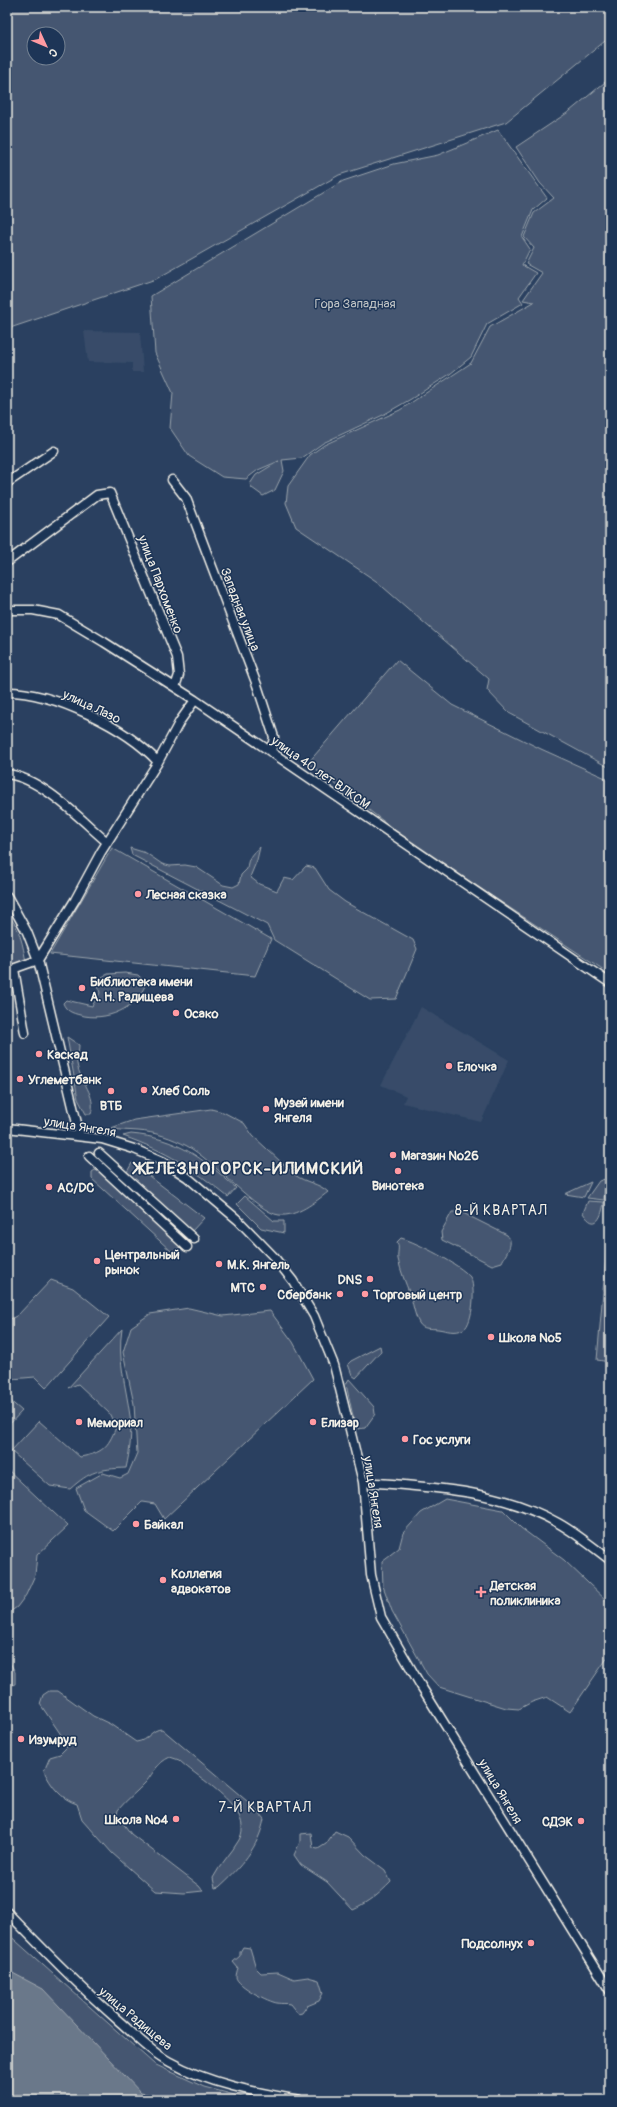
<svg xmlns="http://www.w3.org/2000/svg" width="617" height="2107" viewBox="0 0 617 2107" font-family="Pangolin,sans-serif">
<rect width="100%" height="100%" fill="#2a4060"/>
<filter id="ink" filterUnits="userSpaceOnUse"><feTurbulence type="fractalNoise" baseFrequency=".025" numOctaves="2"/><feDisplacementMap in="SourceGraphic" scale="8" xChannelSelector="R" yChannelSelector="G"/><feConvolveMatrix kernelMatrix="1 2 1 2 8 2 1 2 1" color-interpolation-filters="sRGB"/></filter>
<g filter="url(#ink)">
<path fill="#374c69" d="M84,331L140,332L143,372H132V363L88,362Z
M421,1007L509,1060L481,1122L403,1103L406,1096L381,1085Z"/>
<path fill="#445771" stroke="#9ca4ac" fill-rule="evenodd" d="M7,7H610V37L506,122L339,175L156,279L7,329ZM34,34H58V58H34Z
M610,78V768L509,713L487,690L489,679L376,581L296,527L286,503L288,486L310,455L324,445L400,410L471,363L490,327L534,302L523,300L542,273L526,264L534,248L524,237L534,213L554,198L540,183L516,147L570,111Z
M498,130L547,198L533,210L522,237L530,249L522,265L536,273L519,297L523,303L487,324L471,357L450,374L411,399L383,415L323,443L302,458L282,460L284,471L275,490L263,496L252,488L250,484L256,475L279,461L258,470L246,479L222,477L189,456L170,428L173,393L155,353L151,296L343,181L394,164L438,155Z
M397,660L452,705L541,749L610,780V974L413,844L308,763Z
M260,847L257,860L250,877L259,884L277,891L284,878L293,880L306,866L315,868L329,890L345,902L413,940L417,949L396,999L370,1000L274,940L267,925L132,855L130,848L146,853L162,864L170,866L185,865L196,867L223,885L233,887L239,884L241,875L247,869C248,858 251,854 260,847Z
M112,848L271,939L255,976L50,954Z
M7,915C20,925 23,947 26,962L7,967Z
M125,973L138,975L146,983C137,1009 106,1022 80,1015C72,1013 66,1011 63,1003L66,1000L92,1006L100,993L98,986L102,977L108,974Z
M67,1037L79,1045C79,1051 77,1058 77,1064C80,1082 97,1095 91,1114H86L78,1099Z
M211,1109L223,1112L244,1123L253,1136L295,1175C306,1183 319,1183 328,1192C315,1202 297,1217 279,1215C258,1213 212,1159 187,1146C172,1138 155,1132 138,1131C128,1130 121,1131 111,1128L134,1120Z
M131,1134C177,1138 203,1158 236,1188L228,1197C191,1167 168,1152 123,1136Z
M132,1163L204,1218L191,1232L127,1172Z
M95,1170L98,1171L180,1242L179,1249L175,1252L171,1251L92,1179V1172Z
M605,1179L604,1200L587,1198L599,1181Z
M591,1182L584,1197L565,1194Z
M245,1196L274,1221H284V1233L261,1228L237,1204Z
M588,1201L604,1202C602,1216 596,1233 583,1213Z
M610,1211V1362L597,1360Z
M452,1212H461L507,1235C515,1243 506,1253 502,1262L492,1265L442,1240L441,1232Z
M401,1238C416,1242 461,1265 470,1277C476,1286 473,1323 464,1329C455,1334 446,1330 438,1329C430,1328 423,1330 419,1323C414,1314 413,1303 410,1294C405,1282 401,1272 398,1259C397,1252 400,1248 397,1242Z
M51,1280L73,1288L109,1317L46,1388L35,1377L12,1379L7,1375V1321L18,1315Z
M189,1308L223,1316L270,1311L293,1342L313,1379L164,1519L155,1504L142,1502L113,1531L84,1510L76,1488L103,1473L120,1478L128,1474L137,1453L134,1404L123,1352L131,1327L150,1314Z
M122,1329C117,1359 126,1386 130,1416C132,1434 130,1451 126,1468C99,1469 90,1471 70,1489L50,1486L11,1451L39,1421L80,1457C102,1453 108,1448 116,1427L109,1413L78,1384L68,1388Z
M380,1346L381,1351L356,1378L352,1375L348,1364L351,1361Z
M349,1379L374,1407L375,1414L365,1428L358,1429L354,1421L346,1384Z
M7,1398L22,1411L7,1427Z
M7,1469L68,1526L37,1555L35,1575L26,1595L17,1607L7,1614Z
M445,1499L503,1510L521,1528L564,1560L610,1604V1654L570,1712L547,1697L532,1702L519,1709L506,1708L439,1687L427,1674L392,1611L383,1586L382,1561L399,1548L403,1533L421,1513Z
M7,1657L15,1672V1684L7,1687Z
M49,1691H58L93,1716L110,1724L136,1742C148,1741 151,1729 162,1729L254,1807L264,1819C259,1847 240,1868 219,1887L215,1888L213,1878C220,1864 231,1854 239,1840C256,1808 198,1779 179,1760L170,1757C157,1763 154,1772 146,1782C137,1792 127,1799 118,1810L117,1815L131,1834L199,1886L203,1891L184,1893L155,1891L112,1853L82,1819L77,1804C61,1799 51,1786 44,1771L50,1757L60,1754L67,1747L66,1742L40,1704L43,1695Z
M335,1831L348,1837L365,1855L385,1870L391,1882C379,1894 369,1903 353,1910L327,1882L301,1865L294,1855L300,1842V1834L311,1833L313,1848L318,1849L326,1844Z
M7,1933L154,2064L204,2087L254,2100H7Z
M243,1947L250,1948L256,1968L261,1973L278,1972L294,1979L308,1977L319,1980L323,1993L319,2001L307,2006L302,2013L298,2014L290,2004C286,2003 282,2004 277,2003C269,2002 237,1986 236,1977C236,1975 237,1971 238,1968L233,1962L240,1956V1952Z"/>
<path fill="#6a788a" stroke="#a1a8b0" d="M7,1970L43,1989L141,2093L157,2096L163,2100H7Z"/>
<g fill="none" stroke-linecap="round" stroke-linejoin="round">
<defs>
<path id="minor" d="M172,480L186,498L257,685L274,737L271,752
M7,483L54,451
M7,562L97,495L110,493L177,657L179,675L175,687
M7,610H33L59,615L104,642L195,700L610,983
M7,692C54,692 127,728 158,762
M7,774C42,778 81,820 107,842
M7,896L27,932L38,960L80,1136
M14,969L25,1033
M7,971L38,960L75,900L101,852L158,762L180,721L195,700
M7,1128L102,1139L134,1149L162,1161L187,1177L238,1220L274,1257L293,1281L314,1316L334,1365L363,1482L371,1575L381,1617L421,1686L610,1991
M99,1153L194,1239
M89,1156L187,1247
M363,1482C429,1487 498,1489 558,1523C576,1533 593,1547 610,1560
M7,1912C44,1950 80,1987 120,2022C136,2036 151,2052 170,2062C207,2083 258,2093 300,2100"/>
</defs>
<use href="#minor" stroke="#f4f1e8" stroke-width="11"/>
<use href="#minor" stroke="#1d3557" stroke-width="8"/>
</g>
</g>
<g fill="#ff9aa2" stroke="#1d3557" stroke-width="1.5">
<circle cx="138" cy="894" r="4"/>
<circle cx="82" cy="988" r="4"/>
<circle cx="176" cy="1013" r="4"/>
<circle cx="39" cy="1054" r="4"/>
<circle cx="449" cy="1066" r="4"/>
<circle cx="20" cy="1079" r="4"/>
<circle cx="144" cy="1090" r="4"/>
<circle cx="111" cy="1091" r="4"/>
<circle cx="266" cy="1109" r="4"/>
<circle cx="393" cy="1155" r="4"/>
<circle cx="398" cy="1171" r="4"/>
<circle cx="49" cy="1187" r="4"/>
<circle cx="97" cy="1261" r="4"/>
<circle cx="219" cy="1264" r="4"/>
<circle cx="370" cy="1279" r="4"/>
<circle cx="263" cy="1287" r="4"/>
<circle cx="340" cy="1294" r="4"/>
<circle cx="365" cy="1294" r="4"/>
<circle cx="491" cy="1337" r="4"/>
<circle cx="79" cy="1422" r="4"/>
<circle cx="313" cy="1422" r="4"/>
<circle cx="405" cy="1439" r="4"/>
<circle cx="136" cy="1524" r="4"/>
<circle cx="163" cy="1580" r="4"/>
<path d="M479 1586h4v4h4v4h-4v4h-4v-4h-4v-4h4z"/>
<circle cx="21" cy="1739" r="4"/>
<circle cx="176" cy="1819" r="4"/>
<circle cx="581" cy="1821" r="4"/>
<circle cx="531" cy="1943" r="4"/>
</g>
<g text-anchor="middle" stroke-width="3" stroke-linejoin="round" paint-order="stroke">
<g font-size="13" fill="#bfc3c4" stroke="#1d3557">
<text x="355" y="308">Гора Западная</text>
</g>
<g font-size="13" fill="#f4f1e8" stroke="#1d3557">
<text transform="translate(161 584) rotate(69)" y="5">улица Пархоменко</text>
<text transform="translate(241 609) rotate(69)" y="5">Западная улица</text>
<text transform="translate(92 706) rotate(25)" y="5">улица Лазо</text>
<text transform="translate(321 772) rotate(35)" y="5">улица 40 лет ВЛКСМ</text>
<text transform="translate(80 1126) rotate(9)" y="5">улица Янгеля</text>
<text transform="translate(374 1492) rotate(81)" y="5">улица Янгеля</text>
<text transform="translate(501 1791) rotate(59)" y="5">улица Янгеля</text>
<text transform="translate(136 2018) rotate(40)" y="5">улица Радищева</text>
</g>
<g font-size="13" font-weight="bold" fill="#f4f1e8" stroke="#1d3557" text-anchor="start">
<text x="146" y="899">Лесная сказка</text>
<text x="90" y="986">Библиотека имени<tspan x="90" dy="15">А. Н. Радищева</tspan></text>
<text x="184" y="1018">Осако</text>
<text x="47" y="1059">Каскад</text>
<text x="457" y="1071">Елочка</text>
<text x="28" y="1084">Углеметбанк</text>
<text x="152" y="1095">Хлеб Соль</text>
<text x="274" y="1107">Музей имени<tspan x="274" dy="15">Янгеля</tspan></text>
<text x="111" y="1110" text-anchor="middle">ВТБ</text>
<text x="401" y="1160">Магазин №26</text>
<text x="398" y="1190" text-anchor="middle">Винотека</text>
<text x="57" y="1192">AC/DC</text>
<text x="105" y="1259">Центральный<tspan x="105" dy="15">рынок</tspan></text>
<text x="227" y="1269">М.К. Янгель</text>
<text x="362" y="1284" text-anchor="end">DNS</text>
<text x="255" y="1292" text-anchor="end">МТС</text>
<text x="332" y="1299" text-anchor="end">Сбербанк</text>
<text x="373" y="1299">Торговый центр</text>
<text x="499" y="1342">Школа №5</text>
<text x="87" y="1427">Мемориал</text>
<text x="321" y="1427">Елизар</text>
<text x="413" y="1444">Гос услуги</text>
<text x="144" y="1529">Байкал</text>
<text x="171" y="1578">Коллегия<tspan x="171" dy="15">адвокатов</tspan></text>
<text x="490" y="1590">Детская<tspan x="490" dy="15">поликлиника</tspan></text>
<text x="29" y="1744">Изумруд</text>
<text x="168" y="1824" text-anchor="end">Школа №4</text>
<text x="573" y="1826" text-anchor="end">СДЭК</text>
<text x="523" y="1948" text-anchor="end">Подсолнух</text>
</g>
<g font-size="14" letter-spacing="1" fill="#f4f1e8" stroke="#1d3557">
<text x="501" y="1215">8-Й КВАРТАЛ</text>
<text x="265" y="1812">7-Й КВАРТАЛ</text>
</g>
<g font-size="17" font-weight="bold" letter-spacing="1" fill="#f4f1e8" stroke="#1d3557">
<text x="249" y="1174">ЖЕЛЕЗНОГОРСК-ИЛИМСКИЙ</text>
</g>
</g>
<rect width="617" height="2107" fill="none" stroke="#1d3557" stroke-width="24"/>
<rect x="12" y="12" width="593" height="2083" fill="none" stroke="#f4f1e8" stroke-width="1.5" filter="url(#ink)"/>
<g transform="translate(46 46) rotate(134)"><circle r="19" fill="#1d3557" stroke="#738091"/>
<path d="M0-3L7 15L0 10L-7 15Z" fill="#ff9aa2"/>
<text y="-6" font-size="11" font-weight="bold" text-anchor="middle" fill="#f4f1e8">С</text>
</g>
</svg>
